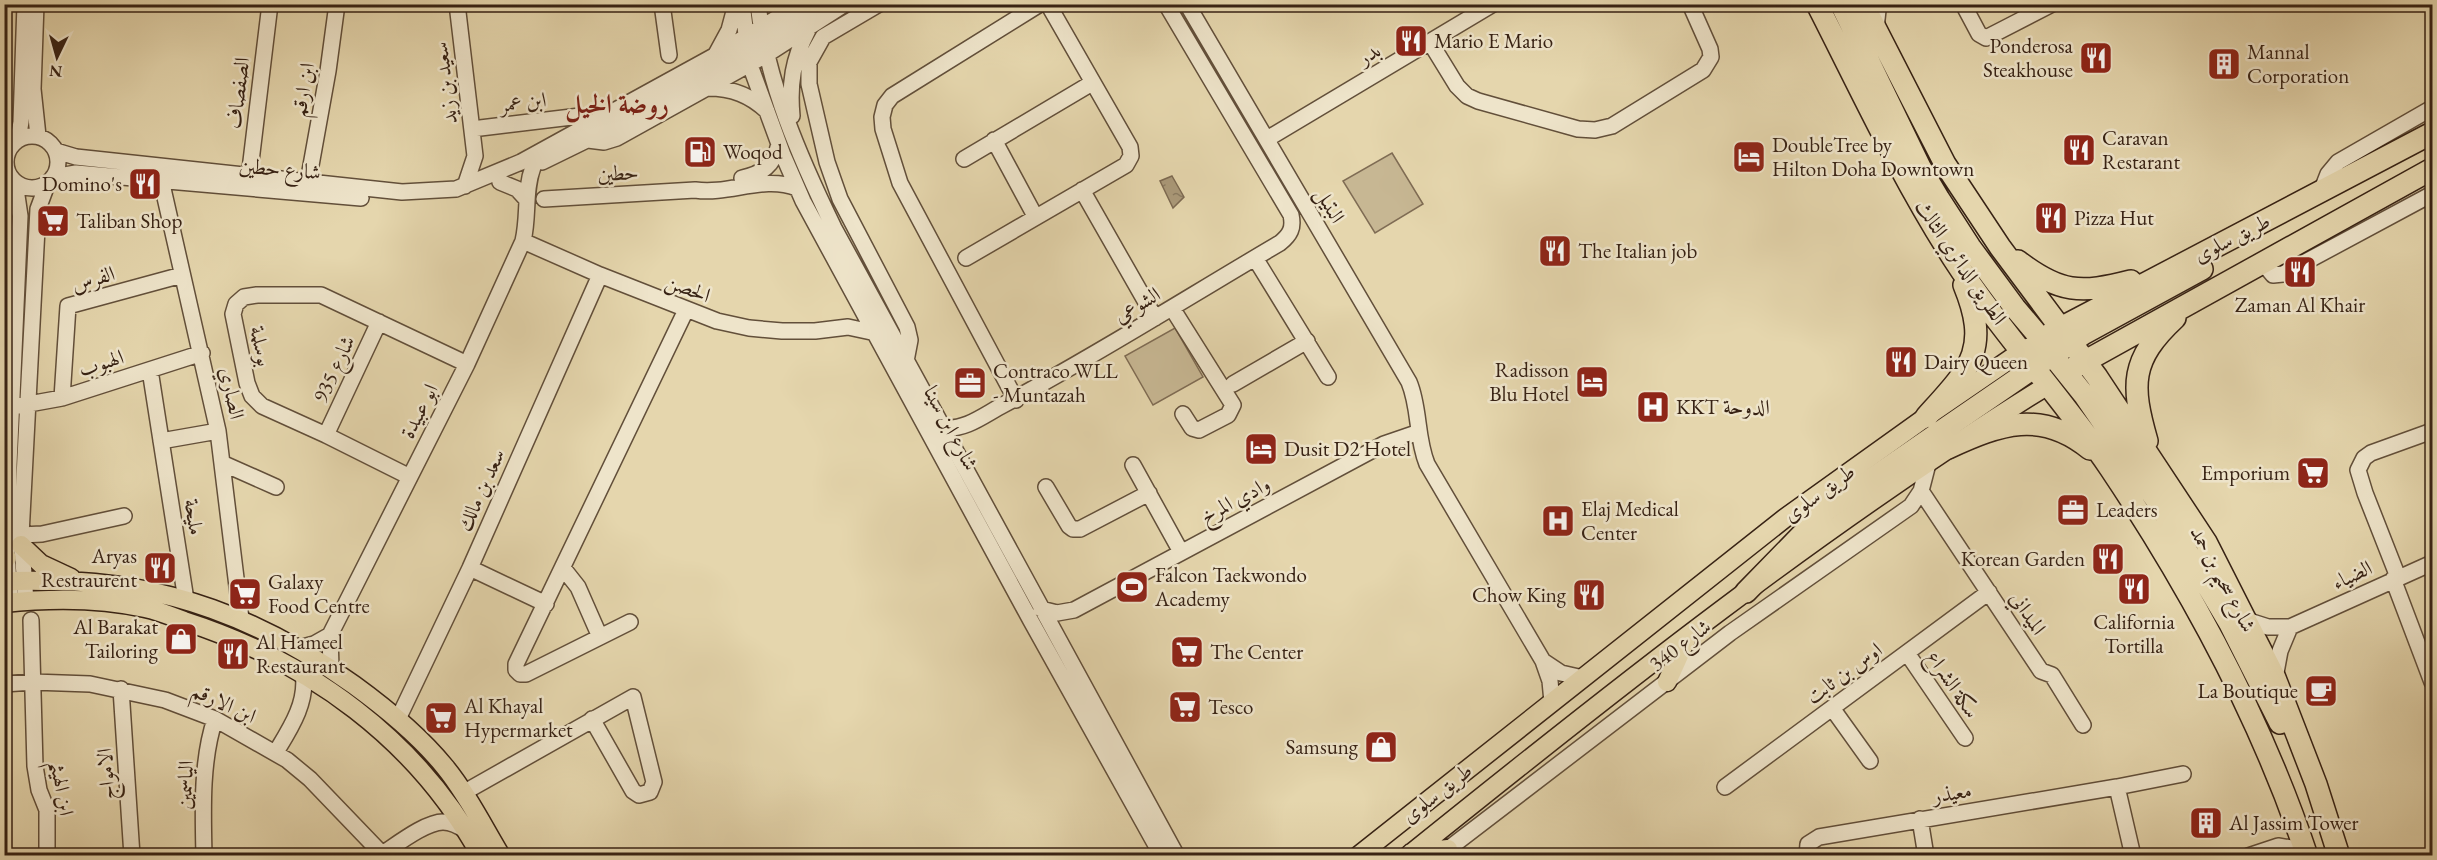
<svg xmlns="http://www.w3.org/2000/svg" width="2437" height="860" viewBox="0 0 2437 860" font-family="'EB Garamond',Amiri,serif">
<defs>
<pattern id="water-ripples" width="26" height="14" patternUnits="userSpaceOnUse" patternTransform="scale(1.5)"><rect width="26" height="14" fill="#aa9979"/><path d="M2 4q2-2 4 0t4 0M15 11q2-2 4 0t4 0" fill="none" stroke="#8b7c62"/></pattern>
</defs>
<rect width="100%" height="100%" fill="#e5d6ad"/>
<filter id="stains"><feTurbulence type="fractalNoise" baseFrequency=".00333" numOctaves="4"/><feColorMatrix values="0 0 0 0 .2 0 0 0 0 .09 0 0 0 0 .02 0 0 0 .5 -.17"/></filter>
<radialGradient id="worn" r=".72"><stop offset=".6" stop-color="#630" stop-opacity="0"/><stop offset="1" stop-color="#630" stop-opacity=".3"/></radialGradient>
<path fill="#c7b793" stroke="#7f6c54" stroke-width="1.5" d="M1392,153L1423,204L1375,233L1343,181Z
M1175,328L1203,377L1153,405L1125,356Z"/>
<path fill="url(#water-ripples)" stroke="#7c6951" stroke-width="1.5" d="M1172,176L1184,197L1173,208L1160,181Z"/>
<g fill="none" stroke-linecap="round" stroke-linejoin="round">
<defs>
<path id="minor" d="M36,4L33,89L38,136
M457,4L475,156L465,186
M662,4L669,55
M742,4L750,65L783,155L803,201L1031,621L1162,856
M758,4C767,83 800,158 834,228L1177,856
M879,4L823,37L809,62V84L827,162L840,199L907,327L910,340L906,361
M1187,4L1409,382C1420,408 1416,437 1427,464L1543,661L1550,681L1552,702
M1963,4L1979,34L1986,38L2052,4
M1876,29L1878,10L1877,4
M1430,42L1457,86L1467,96L1478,101L1578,129L1595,130L1612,126L1703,70L1711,57L1710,49L1690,4
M757,45L763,39L820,4
M716,54L729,30L736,4
M708,88C732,88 750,95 767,111
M792,116C789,84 793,59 808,30
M472,129L580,116
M6 162a26 26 0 1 1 52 0a26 26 0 1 1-52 0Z
M18,139L21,122L25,4
M1267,139L1493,4
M588,140L604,142L617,138L766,55L845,4
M994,140L1035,216
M56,151L76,157L402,192L456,189L521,162L714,56L800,4
M964,159L1092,83
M542,162L587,140L752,47
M159,171L218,431L241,619
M53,177L76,173L361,198
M742,178C762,174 774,165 779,144
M308,182L328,71L337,4
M500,182L517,189L527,200
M248,186L270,4
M1082,190L1155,318
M2321,192L2328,174L2338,162L2432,108
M544,199L695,190C730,195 763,175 797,188
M523,241L600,275L717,321L749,328L782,331H815L848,327L876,333
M966,258L1126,165L1131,156L1130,147L1048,4
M1255,258L1328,377
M2263,263L2273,275L2283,274L2432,194
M1172,308L1233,405L1228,415L1199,430L1192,428L1183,414
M150,370L186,600
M1233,384L1307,341
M62,398L68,306L182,275
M1016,400L900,183L883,129L882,117L885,105L892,96L1040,4
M18,406L62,398L202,353
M944,428C966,430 984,415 1003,405C1097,355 1188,297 1280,243C1290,235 1294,228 1291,215L1166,4
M326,435L379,322
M161,441L218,431
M222,463L276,487
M1133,465L1181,552
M410,477L326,435L262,406L252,396L247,383L233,314L236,304L244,297L257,295H321L467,364
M1046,487L1069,526L1073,529H1080L1149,493
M1921,491L2041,671L2052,675L2083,725
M21,535L42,534L124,516
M470,568L546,604
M563,568L578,587L600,637
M2398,577L2365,493L2358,470L2364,458L2371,453L2432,431
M2393,579L2432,682
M26,601L21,535L38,209L48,182
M11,602L7,558L9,464L20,216L15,182
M1041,609L1057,613L1074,610L1384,444L1419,432
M31,620L35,766L39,790L47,810V856
M2246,620L2268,627H2290L2432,563
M630,622L526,674H520L516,670V664L686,310
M299,648L314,644L330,635
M1907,653L1965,738
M1543,661L1561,673L1583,678
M331,668L330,635L467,364L523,241C529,216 524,191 533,167
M2275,678L2280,651L2290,627
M4,684L33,682L90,684L165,700L215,719L287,760L310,779L384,856
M121,689L132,856
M1832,708L1870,761
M398,719L470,568L600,275
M276,752C290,729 308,702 303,673
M1725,787L1989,592
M2117,787L2133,856
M463,793L633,697L654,782L650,792L639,795L633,791L592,719
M1920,819L1926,856
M204,856C203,811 201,761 215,719
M379,856C395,846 425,822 443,822C452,822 459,826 466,831
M1439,856L1730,633L1911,506L1921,491L1929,460
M1807,856L1808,844L1819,837L2117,787L2183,774
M2248,856L2278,846L2305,850"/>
<path id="major" d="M21,545L41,564L71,578
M4,561L7,558
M4,582C21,580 38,581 54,581C167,582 263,620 354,685C387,709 419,735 445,767C467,794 483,826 501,856
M4,603C51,598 100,598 145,608C159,611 171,616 184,621C309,661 417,739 481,856
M1667,682L1686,640
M1411,853L1448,849
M1358,856L1785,518L1926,417L2022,351
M1408,856C1614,690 1823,524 2048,385"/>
<path id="highway" d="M1817,4C1861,90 1901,177 1953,258C2000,331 2061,396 2110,468C2191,589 2261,718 2307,856
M1841,4L1920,167L1939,199L1970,247L2015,308L2053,353
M1863,4L1945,164L2000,247L2097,377L2206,542L2275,678L2316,784L2339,856
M2018,261C2060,293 2080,294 2131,281
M2051,333L2432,133
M2061,350L2083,334L2202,269
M2022,351L2036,347L2049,351L2085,396L2157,501L2198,570L2230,624L2280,723
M2073,368L2432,169
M1926,417C1969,369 1991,351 1964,285
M2147,441C2131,385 2130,360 2175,318
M1948,448C2000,424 2041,409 2090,449
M1746,592L1825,511L2045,360"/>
</defs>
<use href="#minor" stroke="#624f3a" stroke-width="18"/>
<use href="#major" stroke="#372214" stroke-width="21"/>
<use href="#highway" stroke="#372214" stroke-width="24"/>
<use href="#minor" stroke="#eee4ca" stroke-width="15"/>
<use href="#major" stroke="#e5d6ad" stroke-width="18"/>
<use href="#highway" stroke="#e5d6ad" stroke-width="21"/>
</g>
<defs>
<symbol id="restaurant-square" viewBox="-11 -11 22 22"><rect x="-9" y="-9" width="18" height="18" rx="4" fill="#8f2418" stroke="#eee4ca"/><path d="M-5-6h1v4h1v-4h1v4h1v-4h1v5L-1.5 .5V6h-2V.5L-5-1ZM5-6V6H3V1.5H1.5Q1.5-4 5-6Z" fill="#fff"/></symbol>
<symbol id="building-square" viewBox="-11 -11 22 22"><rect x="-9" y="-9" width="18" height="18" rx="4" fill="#8f2418" stroke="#eee4ca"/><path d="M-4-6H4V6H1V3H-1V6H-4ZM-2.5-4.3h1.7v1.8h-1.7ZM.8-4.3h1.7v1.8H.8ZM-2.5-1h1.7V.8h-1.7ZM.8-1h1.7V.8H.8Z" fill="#fff"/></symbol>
<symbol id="fuel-square" viewBox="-11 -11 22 22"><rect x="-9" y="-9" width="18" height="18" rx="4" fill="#8f2418" stroke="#eee4ca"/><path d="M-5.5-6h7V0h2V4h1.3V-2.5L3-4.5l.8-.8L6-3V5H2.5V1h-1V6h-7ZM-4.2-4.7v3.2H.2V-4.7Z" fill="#fff"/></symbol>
<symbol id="hotel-square" viewBox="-11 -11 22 22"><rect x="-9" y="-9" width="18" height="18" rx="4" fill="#8f2418" stroke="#eee4ca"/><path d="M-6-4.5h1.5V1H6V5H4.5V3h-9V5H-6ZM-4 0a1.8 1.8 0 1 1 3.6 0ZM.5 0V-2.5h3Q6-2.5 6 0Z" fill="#fff"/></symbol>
<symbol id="supermarket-square" viewBox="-11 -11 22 22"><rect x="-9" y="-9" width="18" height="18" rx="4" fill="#8f2418" stroke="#eee4ca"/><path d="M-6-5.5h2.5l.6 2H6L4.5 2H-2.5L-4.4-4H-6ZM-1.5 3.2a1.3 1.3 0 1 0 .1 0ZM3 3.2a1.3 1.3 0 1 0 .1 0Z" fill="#fff"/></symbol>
<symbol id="office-square" viewBox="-11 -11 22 22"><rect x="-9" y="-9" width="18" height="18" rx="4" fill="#8f2418" stroke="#eee4ca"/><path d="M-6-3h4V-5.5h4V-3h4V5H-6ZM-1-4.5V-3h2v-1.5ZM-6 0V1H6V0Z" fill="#fff"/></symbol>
<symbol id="hospital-square" viewBox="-11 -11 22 22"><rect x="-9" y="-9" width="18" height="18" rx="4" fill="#8f2418" stroke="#eee4ca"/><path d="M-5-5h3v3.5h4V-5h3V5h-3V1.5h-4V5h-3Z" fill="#fff"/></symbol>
<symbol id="stadium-square" viewBox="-11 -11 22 22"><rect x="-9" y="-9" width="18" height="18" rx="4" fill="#8f2418" stroke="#eee4ca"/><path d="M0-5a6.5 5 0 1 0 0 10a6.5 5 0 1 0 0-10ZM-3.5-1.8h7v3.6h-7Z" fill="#fff"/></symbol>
<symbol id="shop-square" viewBox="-11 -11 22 22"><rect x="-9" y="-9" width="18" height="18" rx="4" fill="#8f2418" stroke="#eee4ca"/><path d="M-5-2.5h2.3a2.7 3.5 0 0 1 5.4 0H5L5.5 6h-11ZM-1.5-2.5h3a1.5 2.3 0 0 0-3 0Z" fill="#fff"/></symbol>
<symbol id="cafe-square" viewBox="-11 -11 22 22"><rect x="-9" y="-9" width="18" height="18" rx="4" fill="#8f2418" stroke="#eee4ca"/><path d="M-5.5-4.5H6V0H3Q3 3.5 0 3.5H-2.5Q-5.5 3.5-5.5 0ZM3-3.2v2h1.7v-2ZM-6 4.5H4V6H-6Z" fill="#fff"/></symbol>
</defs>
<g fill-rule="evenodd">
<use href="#restaurant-square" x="1392" y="22" width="38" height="38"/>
<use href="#restaurant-square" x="2077" y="39" width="38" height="38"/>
<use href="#building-square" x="2205" y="45" width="38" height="38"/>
<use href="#restaurant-square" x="2060" y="131" width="38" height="38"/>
<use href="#fuel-square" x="681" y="133" width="38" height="38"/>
<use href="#hotel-square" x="1730" y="138" width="38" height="38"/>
<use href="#restaurant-square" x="126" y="165" width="38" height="38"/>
<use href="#restaurant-square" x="2032" y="199" width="38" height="38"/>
<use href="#supermarket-square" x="34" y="202" width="38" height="38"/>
<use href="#restaurant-square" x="1536" y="232" width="38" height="38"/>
<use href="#restaurant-square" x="2281" y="253" width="38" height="38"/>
<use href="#restaurant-square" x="1882" y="343" width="38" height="38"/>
<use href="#hotel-square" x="1573" y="363" width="38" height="38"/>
<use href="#office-square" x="951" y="364" width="38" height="38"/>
<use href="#hospital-square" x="1634" y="388" width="38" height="38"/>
<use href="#hotel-square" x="1242" y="430" width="38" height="38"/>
<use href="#supermarket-square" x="2294" y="454" width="38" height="38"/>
<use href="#office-square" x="2054" y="491" width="38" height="38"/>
<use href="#hospital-square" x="1539" y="502" width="38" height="38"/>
<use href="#restaurant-square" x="2089" y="540" width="38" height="38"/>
<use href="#restaurant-square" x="141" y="549" width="38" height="38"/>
<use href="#stadium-square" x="1113" y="568" width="38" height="38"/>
<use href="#restaurant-square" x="2115" y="570" width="38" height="38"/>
<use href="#supermarket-square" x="226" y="575" width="38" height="38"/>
<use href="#restaurant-square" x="1570" y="576" width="38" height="38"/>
<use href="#shop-square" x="162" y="620" width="38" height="38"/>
<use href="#supermarket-square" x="1168" y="633" width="38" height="38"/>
<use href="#restaurant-square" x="214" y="635" width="38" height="38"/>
<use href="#cafe-square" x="2302" y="672" width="38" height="38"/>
<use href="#supermarket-square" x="1166" y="688" width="38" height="38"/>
<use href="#supermarket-square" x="422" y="699" width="38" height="38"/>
<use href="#shop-square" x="1362" y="728" width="38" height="38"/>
<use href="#building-square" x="2187" y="804" width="38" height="38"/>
</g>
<g text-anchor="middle" stroke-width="5" stroke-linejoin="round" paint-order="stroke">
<g font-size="21" fill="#372214" stroke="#eee4ca" text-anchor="start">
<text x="1434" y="48">Mario E Mario</text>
<text x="2073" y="53" text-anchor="end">Ponderosa<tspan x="2073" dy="24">Steakhouse</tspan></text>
<text x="2247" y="59">Mannal<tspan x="2247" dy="24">Corporation</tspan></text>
<text x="2102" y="145">Caravan<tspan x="2102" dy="24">Restarant</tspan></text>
<text x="1772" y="152">DoubleTree by<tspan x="1772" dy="24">Hilton Doha Downtown</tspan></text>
<text x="723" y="159">Woqod</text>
<text x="122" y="191" text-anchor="end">Domino's</text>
<text x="2074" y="225">Pizza Hut</text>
<text x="76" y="228">Taliban Shop</text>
<text x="1578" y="258">The Italian job</text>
<text x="2300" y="312" text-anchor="middle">Zaman Al Khair</text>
<text x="1924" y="369">Dairy Queen</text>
<text x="1569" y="377" text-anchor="end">Radisson<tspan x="1569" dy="24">Blu Hotel</tspan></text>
<text x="993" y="378">Contraco WLL<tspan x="993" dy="24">- Muntazah</tspan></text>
<text x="1676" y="414">KKT الدوحة</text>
<text x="1284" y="456">Dusit D2 Hotel</text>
<text x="2290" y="480" text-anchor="end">Emporium</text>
<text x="1581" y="516">Elaj Medical<tspan x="1581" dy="24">Center</tspan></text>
<text x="2096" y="517">Leaders</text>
<text x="137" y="563" text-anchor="end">Aryas<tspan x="137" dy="24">Restraurent</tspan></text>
<text x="2085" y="566" text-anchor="end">Korean Garden</text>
<text x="1155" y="582">Falcon Taekwondo<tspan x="1155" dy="24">Academy</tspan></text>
<text x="268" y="589">Galaxy<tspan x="268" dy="24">Food Centre</tspan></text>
<text x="1566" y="602" text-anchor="end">Chow King</text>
<text x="2134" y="629" text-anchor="middle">California<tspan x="2134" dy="24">Tortilla</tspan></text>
<text x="158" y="634" text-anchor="end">Al Barakat<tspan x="158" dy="24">Tailoring</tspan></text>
<text x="256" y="649">Al Hameel<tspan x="256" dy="24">Restaurant</tspan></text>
<text x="1210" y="659">The Center</text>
<text x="2298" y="698" text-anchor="end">La Boutique</text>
<text x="464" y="713">Al Khayal<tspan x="464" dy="24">Hypermarket</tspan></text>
<text x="1208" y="714">Tesco</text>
<text x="1358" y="754" text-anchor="end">Samsung</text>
<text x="2229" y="830">Al Jassim Tower</text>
</g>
<g font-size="21" fill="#372214" stroke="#eee4ca">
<text transform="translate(1369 54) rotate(-31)" y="7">بدر</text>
<text transform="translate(445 83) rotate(-97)" y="7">سعيد بن زيد</text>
<text transform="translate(303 90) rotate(-80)" y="7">ابن ارقم</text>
<text transform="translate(238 93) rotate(-83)" y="7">الصفصاف</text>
<text transform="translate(523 102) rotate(-7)" y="7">ابن عمر</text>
<text transform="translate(280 169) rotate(5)" y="7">شارع حطين</text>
<text transform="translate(618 173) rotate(-3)" y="7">حطين</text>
<text transform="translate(1330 205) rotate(60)" y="7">البتيل</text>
<text transform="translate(2232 238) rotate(-27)" y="7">طريق سلوى</text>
<text transform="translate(1961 262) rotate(56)" y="7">الطريق الدائري الثالث</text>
<text transform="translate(93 279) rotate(-17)" y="7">الفرس</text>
<text transform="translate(688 288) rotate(21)" y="7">الحصن</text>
<text transform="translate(1137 305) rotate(-31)" y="7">الشوعي</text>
<text transform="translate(261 346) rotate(78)" y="7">بوسلمة</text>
<text transform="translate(101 363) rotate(-18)" y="7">الهبوب</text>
<text transform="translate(334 369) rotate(-65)" y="7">شارع 935</text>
<text transform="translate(232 393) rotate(78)" y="7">الصاري</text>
<text transform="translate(419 411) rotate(-63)" y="7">ابو عبيدة</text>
<text transform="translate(951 428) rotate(62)" y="7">شارع ابن سينا</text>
<text transform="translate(481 490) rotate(-66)" y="7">سعد بن مالك</text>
<text transform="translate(1819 493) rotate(-36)" y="7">طريق سلوى</text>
<text transform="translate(1235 500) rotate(-28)" y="7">وادي المرخ</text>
<text transform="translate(194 517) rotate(81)" y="7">مليحة</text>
<text transform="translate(2352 575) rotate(-25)" y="7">الضياء</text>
<text transform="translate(2223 579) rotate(62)" y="7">شارع سحيم بن حمد</text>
<text transform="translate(2028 613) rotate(56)" y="7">الميداني</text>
<text transform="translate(1680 645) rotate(-37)" y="7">شارع 340</text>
<text transform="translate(1844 673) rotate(-36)" y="7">اوس بن ثابت</text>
<text transform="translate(1953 684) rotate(56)" y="7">سكة الشراع</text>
<text transform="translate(224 703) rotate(25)" y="7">ابن الارقم</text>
<text transform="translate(106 774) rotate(-94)" y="7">الامواج</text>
<text transform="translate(185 785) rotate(-87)" y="7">الياسمين</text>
<text transform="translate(62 788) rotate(80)" y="7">ابن الهيثم</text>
<text transform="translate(1437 793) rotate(-38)" y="7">طريق سلوى</text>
<text transform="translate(1952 793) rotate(-9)" y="7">معيذر</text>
</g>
<g font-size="27" font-weight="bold" fill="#7a1f14" stroke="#eee4ca">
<text x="617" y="113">روضة الخيل</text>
</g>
</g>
<rect width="2437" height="860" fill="none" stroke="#e5d6ad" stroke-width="24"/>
<rect x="6" y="6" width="2425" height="848" fill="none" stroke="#372214" stroke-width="3"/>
<rect x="12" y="12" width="2413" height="836" fill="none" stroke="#372214" stroke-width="1.5"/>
<g transform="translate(57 57) rotate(185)" stroke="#eee4ca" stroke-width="4.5" paint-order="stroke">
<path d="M0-4.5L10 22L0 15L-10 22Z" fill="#372214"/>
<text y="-9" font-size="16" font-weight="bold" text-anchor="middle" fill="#372214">N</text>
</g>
<rect width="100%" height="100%" filter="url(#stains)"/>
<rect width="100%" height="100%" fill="url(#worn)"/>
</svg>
